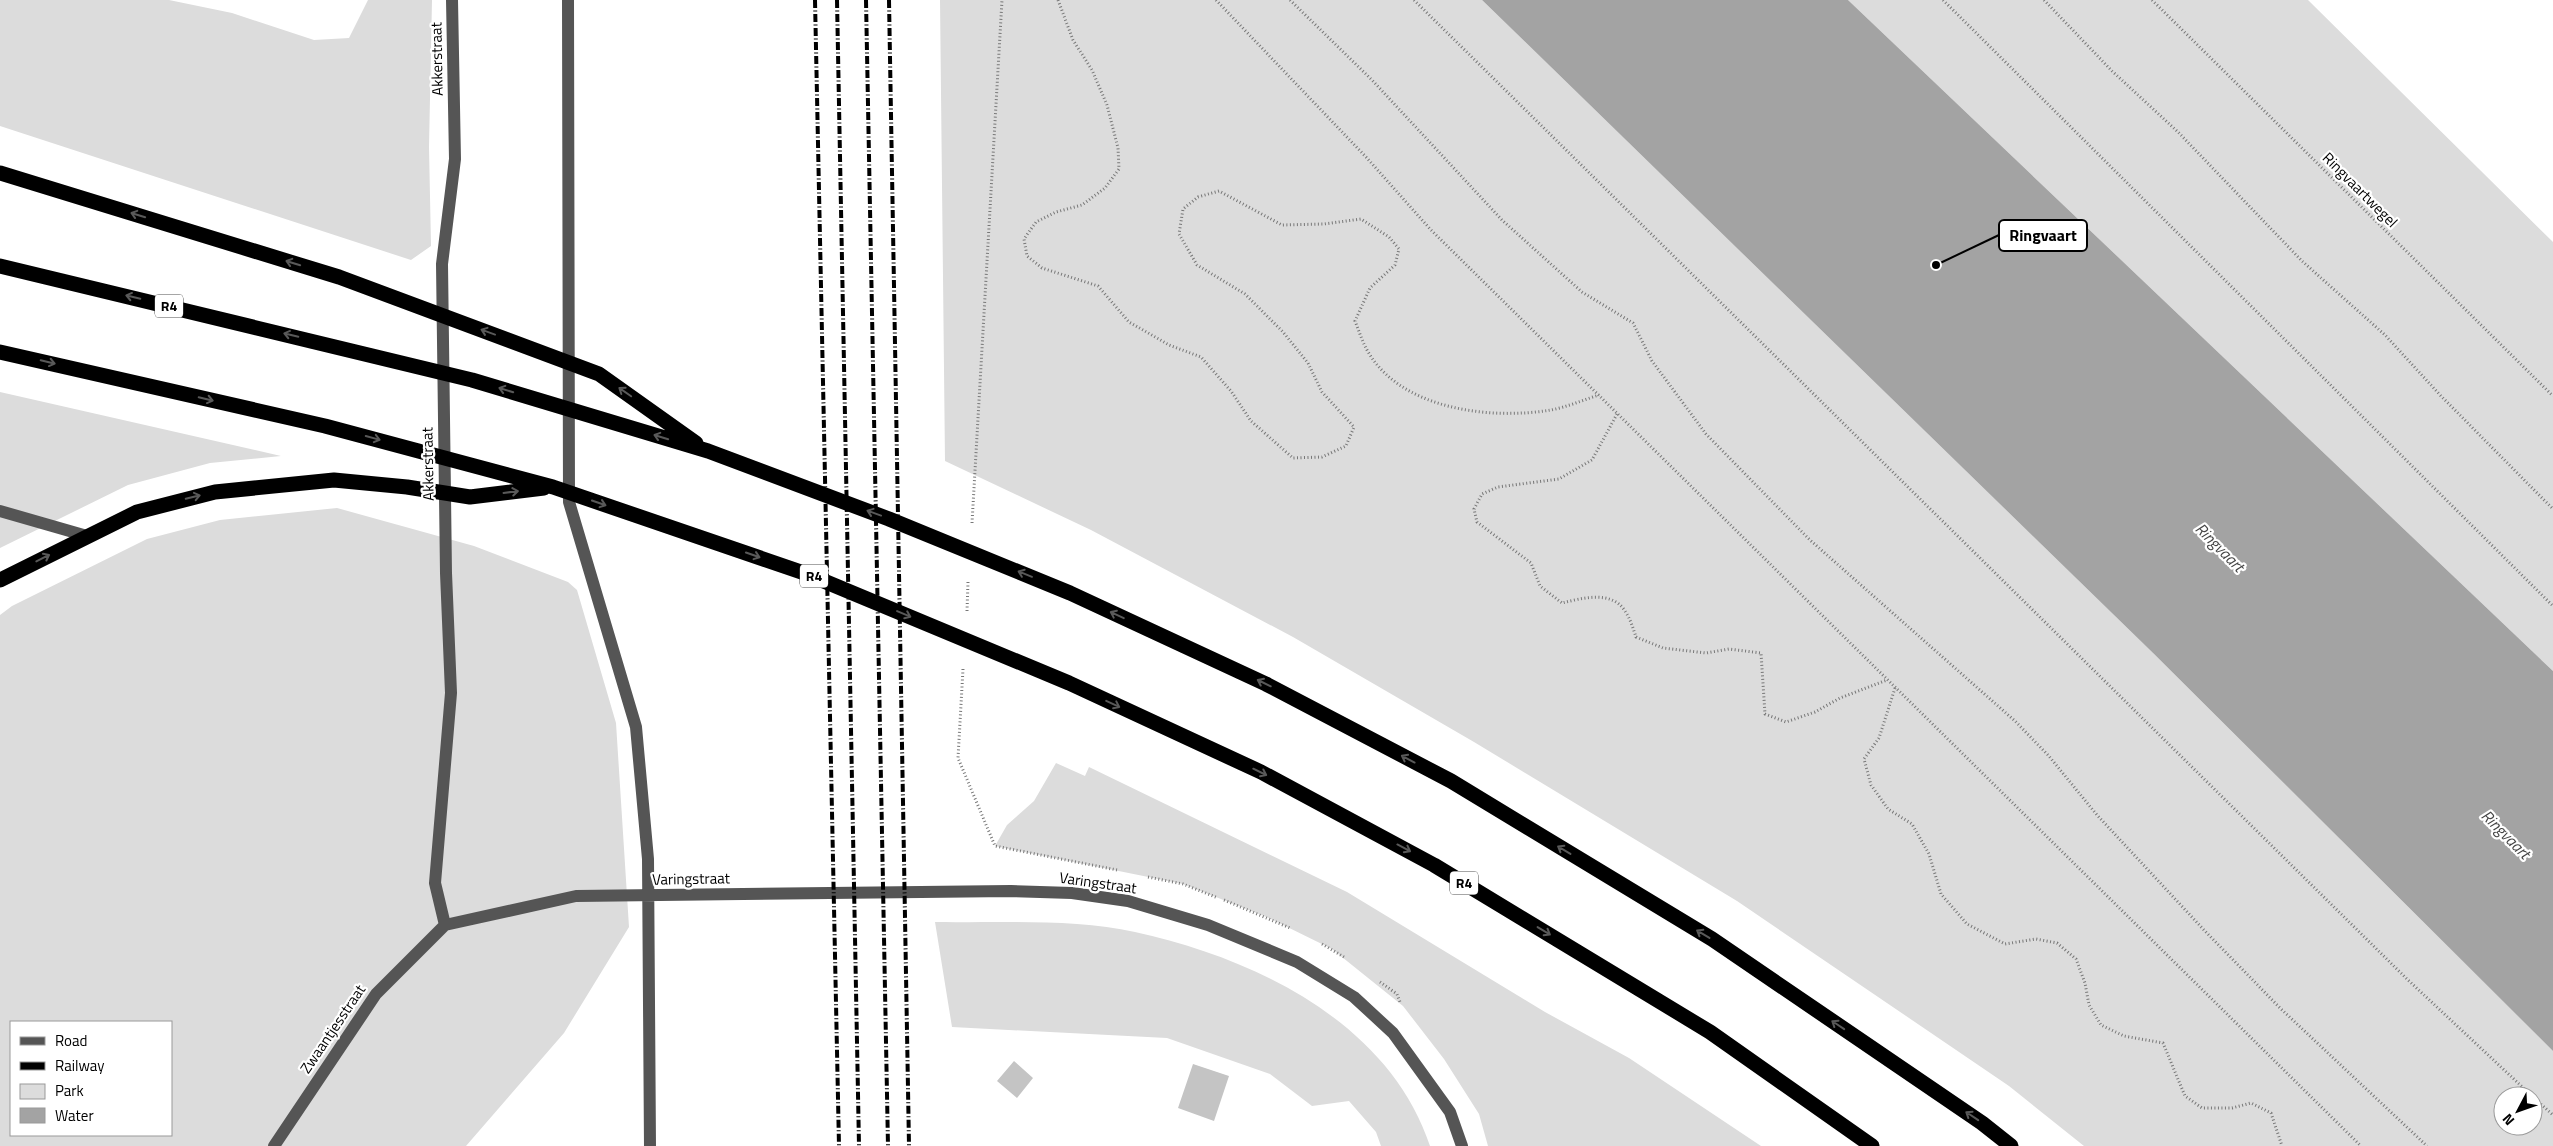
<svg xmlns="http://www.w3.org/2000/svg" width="2553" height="1146" viewBox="0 0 2553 1146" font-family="'Titillium Web',sans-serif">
<rect width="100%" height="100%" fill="#fff"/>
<path fill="#dcdcdc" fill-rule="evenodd" d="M0,0H169L232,13L314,40L349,38L368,0H432L429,147L431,246L411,260L0,126Z
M940,0H1482L2153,653L2553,1051V1146H2084L2009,1086L1737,901L1474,742L1293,637L1091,530L945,461ZM2503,1096H2533V1126H2503Z
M1848,0H2308L2553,242V671Z
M0,392L281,456L210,463L128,485L0,548Z
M337,508L474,546L568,582L577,590L616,723L629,927L564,1033L466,1146H0V615L12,606L147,539L220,520ZM11,1022H171V1135H11Z
M1056,763L1085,776L1089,767L1347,892L1545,1012L1629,1058L1761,1146H1488L1479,1114L1444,1059L1403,1006L1332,949L1269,918L1183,884L995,846L1007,825L1034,801Z
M935,922C998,923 1073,918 1135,932C1254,958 1389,1022 1430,1146H1381L1376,1132L1349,1101L1312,1106L1270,1074L1167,1038L952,1027Z"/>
<path fill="#a3a3a3" d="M1482,0H1848L2553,671V1051L2153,653Z"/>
<path fill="#c4c4c4" d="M1014,1061L1033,1078L1017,1098L997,1081Z
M1193,1064L1229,1076L1214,1121L1178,1108Z"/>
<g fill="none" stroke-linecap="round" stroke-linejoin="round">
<path stroke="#777" stroke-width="3" stroke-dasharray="1 2.5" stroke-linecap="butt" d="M1058,0L1073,40L1092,70L1107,105L1118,148L1119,169L1105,188L1082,205L1056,212L1036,222L1024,239L1027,256L1042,268L1098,286L1129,322L1169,345L1201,357L1231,391L1251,421L1293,458L1322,457L1346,446L1354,427L1322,392L1308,363L1283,332L1245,294L1197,265L1179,234L1183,209L1198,197L1219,191L1282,225L1324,224L1361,219L1389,237L1399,249L1395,265L1370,288L1355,321C1359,331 1362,341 1367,350C1400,410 1491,420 1551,410C1567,407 1583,400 1599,395
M1216,0L1366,157L1431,230L2361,1146
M1290,0L1372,80L1502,220L1582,292L1633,323L1652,361L1706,434L1810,540L2015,721L2048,755L2097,815L2204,930L2280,1008L2427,1146
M1414,0L2408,980L2532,1096
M1943,0L2553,606
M2044,0L2112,71L2178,132L2302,261L2385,335L2441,396L2553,509
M2152,0L2553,396
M1617,414L1592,460L1559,479L1498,487L1482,494L1474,509L1477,522L1531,563L1540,586L1562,603C1582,598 1612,590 1625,611C1630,618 1633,628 1636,637L1663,648L1706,653L1729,649L1761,653L1765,714L1786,722L1815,712L1840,698L1887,680
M972,523L1002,0
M967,611L968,582
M963,669L958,758L995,846L1117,870
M1895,688L1879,738L1864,759L1871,785L1888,809L1912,824L1929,854L1941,894L1967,924L2005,944L2036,939L2057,943L2076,959L2085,983L2089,1005L2101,1025L2124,1036L2163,1043L2185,1096L2202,1108H2232L2251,1103L2271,1113L2282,1146
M1148,877L1183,884L1218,898
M1224,900L1290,928
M1322,944L1344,957
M1380,982L1397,994L1400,1002
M2533,1097L2553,1115"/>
<path stroke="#555" stroke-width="12" d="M568,0L569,502L636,727L648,859L650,1146
M0,511L87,536
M445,925L435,883L451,693L446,573L442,264L455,159L452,0
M274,1146L376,994L445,925L576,896L1011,891L1072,893L1128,901L1208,925L1297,962L1354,997L1393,1033L1450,1112L1462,1146"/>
<path stroke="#000" stroke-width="15" d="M0,173L339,277L599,374L696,443
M0,266L472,380L708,451L889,519L1070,593L1266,684L1451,781L1712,939L1982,1123L2011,1146
M0,352L325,426L553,487L807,574L1069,683L1261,772L1434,865L1710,1032L1872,1146
M0,580L137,512L215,492L334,480L407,487L470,497L544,488"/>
<path stroke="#000" stroke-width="4" stroke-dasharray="8 2.5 1 2.5" stroke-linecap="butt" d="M815,0L839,1146
M837,0L859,1146
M866,0L888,1146
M889,0L909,1146"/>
</g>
<defs><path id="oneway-shaft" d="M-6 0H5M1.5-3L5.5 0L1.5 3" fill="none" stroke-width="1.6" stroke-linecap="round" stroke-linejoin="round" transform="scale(1.25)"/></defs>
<g stroke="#595959">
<use href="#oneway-shaft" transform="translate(138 215) rotate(-163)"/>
<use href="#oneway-shaft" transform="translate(293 263) rotate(-163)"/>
<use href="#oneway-shaft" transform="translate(133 297) rotate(-167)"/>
<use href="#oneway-shaft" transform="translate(488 332) rotate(-160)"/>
<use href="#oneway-shaft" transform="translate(291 335) rotate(-167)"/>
<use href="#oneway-shaft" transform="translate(48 362) rotate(13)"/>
<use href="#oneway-shaft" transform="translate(506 390) rotate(-163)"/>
<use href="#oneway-shaft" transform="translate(625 392) rotate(-145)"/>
<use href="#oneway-shaft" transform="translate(206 399) rotate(13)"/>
<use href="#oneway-shaft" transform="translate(661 437) rotate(-163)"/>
<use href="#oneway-shaft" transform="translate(373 438) rotate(15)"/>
<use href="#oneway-shaft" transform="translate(511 492) rotate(-7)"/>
<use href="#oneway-shaft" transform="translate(193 497) rotate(-14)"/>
<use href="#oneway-shaft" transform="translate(599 503) rotate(19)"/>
<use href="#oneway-shaft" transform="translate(874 513) rotate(-160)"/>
<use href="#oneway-shaft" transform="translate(753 555) rotate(19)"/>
<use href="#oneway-shaft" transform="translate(43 558) rotate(-27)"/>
<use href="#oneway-shaft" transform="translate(1025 574) rotate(-158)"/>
<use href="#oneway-shaft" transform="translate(904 614) rotate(23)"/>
<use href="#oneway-shaft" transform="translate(1117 615) rotate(-155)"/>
<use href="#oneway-shaft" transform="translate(1264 683) rotate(-154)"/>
<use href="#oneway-shaft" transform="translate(1113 704) rotate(25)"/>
<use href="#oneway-shaft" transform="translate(1408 759) rotate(-152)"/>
<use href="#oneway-shaft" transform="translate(1260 772) rotate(26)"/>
<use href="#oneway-shaft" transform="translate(1404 848) rotate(28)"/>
<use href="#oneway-shaft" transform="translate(1564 850) rotate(-149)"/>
<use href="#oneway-shaft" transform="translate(1544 931) rotate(31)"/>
<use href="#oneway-shaft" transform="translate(1703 934) rotate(-149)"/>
<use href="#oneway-shaft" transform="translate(1838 1025) rotate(-146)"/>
<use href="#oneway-shaft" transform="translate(1972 1116) rotate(-146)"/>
</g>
<g text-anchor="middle" stroke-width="4.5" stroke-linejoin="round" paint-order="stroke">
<g fill="#fff" stroke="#4c4c4c" stroke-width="1">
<rect x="155" y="294.5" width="28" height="23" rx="4"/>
<rect x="800" y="564.5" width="28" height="23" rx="4"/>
<rect x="1450" y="871.5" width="28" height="23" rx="4"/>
</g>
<g font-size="14" font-weight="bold" fill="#000">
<text x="169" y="311">R4</text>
<text x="814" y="581">R4</text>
<text x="1464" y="888">R4</text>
</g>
<g font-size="15" fill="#000" stroke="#fff">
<text transform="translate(437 59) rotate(-91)" y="5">Akkerstraat</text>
<text transform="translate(2360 190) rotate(45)" y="5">Ringvaartwegel</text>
<text transform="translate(428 464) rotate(-91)" y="5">Akkerstraat</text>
<text transform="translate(691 879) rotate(-1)" y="5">Varingstraat</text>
<text transform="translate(1098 883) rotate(8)" y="5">Varingstraat</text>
<text transform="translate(333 1029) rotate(-56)" y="5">Zwaantjesstraat</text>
</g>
<g font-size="16" font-style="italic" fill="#444" stroke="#fff">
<text transform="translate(2220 547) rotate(45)" y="6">Ringvaart</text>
<text transform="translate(2506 834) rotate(45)" y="6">Ringvaart</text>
</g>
</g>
<path fill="none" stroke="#000" stroke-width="2" d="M1936 265L1999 235"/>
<circle fill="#000" stroke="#fff" stroke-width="2" cx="1936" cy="265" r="5"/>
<rect fill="#fff" stroke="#000" stroke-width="2" x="1999" y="220" width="88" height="31" rx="5"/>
<g font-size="16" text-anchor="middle" font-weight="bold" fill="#000">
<text x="2043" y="241">Ringvaart</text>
</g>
<rect x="10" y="1021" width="162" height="115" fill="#ffffff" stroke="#999999"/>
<rect x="20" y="1037" width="25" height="8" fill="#555555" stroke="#999999"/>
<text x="55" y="1046" font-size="15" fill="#000000">Road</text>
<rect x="20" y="1062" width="25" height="8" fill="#000000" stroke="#999999"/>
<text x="55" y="1071" font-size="15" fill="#000000">Railway</text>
<rect x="20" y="1084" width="25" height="15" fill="#dcdcdc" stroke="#999999"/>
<text x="55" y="1096" font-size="15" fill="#000000">Park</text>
<rect x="20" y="1108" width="25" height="15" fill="#a3a3a3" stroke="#999999"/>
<text x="55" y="1121" font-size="15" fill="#000000">Water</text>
<g transform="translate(2518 1111) rotate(229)"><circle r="24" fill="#ffffff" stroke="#999999"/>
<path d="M0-4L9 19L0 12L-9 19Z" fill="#000000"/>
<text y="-8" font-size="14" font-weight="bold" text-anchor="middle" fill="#000000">N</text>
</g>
</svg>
